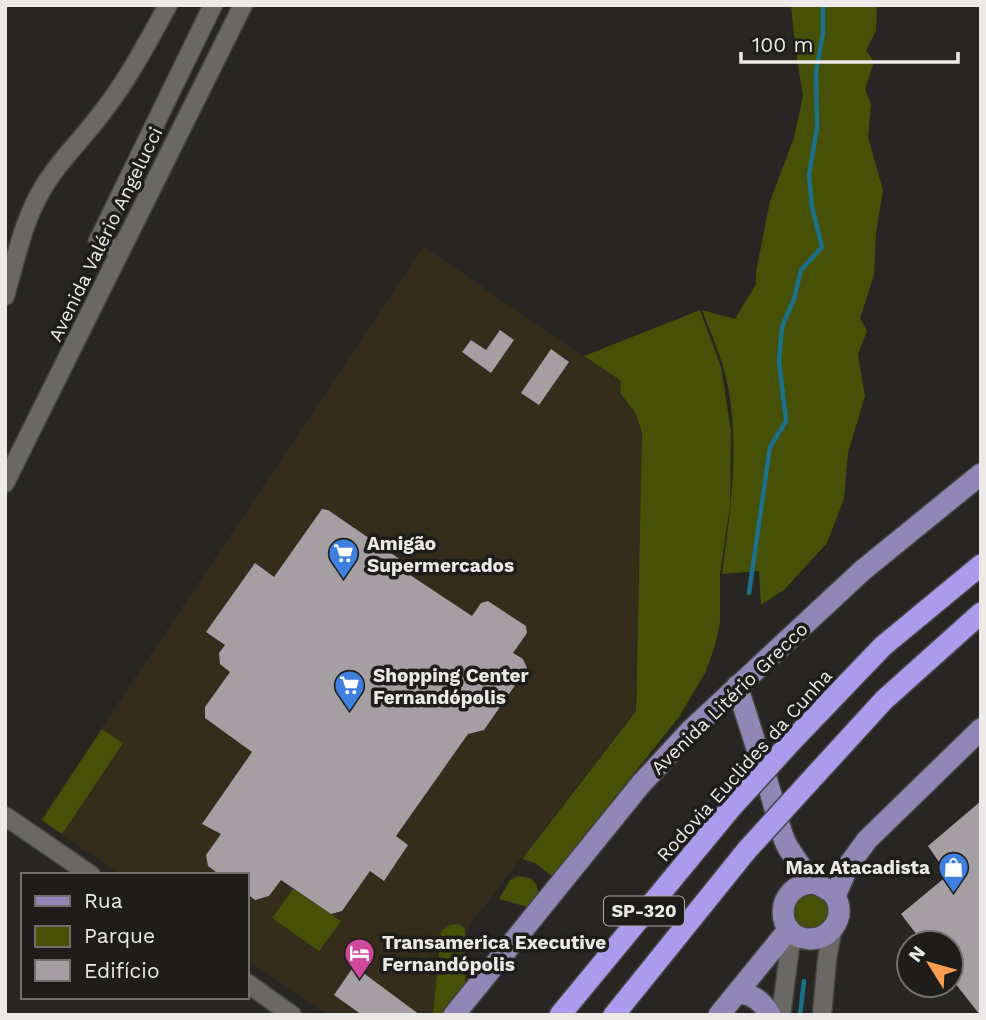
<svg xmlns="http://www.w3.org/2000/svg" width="986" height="1020" viewBox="0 0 986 1020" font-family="'Work Sans',sans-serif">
<rect width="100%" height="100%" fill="#282622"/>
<path fill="#352c1c" d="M423,246L621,382L619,394L635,414L639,422L642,442L635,711L467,929L466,987L445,1015H328L247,960V875H121L40,820Z"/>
<path fill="#465007" d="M791,5H877L876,31L866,50L874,62L865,89L871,104L868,137L883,190L876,233L874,275L860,318L867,331L858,354L865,396L848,453L844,499L827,543L784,590L761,605L759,571L722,574C731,505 742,433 723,366C717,347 709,328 702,310L735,319L756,284V272L770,201L794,138L803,96L795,46Z
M700,310L721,367L731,431L730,505L720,574V623L715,646L705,673L679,717L552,876L535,863L522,859L636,711L642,433L636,414L620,393L621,381L584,356Z
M102,729L123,743L62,834L42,820Z
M518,876L531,878L537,886L539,897L528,907L499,899L510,880Z
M293,889L341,921L319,951L272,918Z
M792 911a18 18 0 1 1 36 0a18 18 0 1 1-36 0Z
M459,924L465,929V987L443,1015H433L441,931L450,925Z"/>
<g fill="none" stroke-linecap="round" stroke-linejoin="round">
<path stroke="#1b6f89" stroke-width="4.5" d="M749,593L770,447L786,421L779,361L782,327L794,299L801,270L822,247L812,207L809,175L817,128L816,72L823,33V5
M800,1015L804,981"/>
</g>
<path fill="#a59fa3" d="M500,330L514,340L491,373L462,352L471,340L486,350Z
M551,349L569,362L539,405L521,393Z
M322,509L328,510L401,560L398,567L472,616L481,603L488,601L526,626L527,633L513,653L523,659L527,668L484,730L468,734L396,836L408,845L384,881L370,871L342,911L331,914L281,880L269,896L255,900L247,894V875H220L208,866L206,855L221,834L202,824L252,752L205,718V707L230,672L220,664L219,653L225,645L206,632L255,563L274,577Z
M981,801V1015H980L951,978V943H923L901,914L948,875L928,846Z
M354,966L420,1015H362L334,995Z"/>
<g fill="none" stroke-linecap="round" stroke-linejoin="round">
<defs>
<path id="minor" d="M120,250L98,241L213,5
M5,296C15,262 22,226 39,195C56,163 83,139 104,110C129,78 148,41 168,5
M5,483L243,5
M5,816L91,875
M247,983L292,1015
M781,1015L792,932
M822,1015L827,959L833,927"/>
<path id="major" d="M737,686C749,723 761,761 772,798C777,814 780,835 789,849C793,855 809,880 815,883C825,889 834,890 838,903C843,921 829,939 810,939C773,938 774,884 814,883
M835,896L848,866L867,840L981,729
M737,993C752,993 763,1002 770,1015
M454,1015L641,784L691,730L863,570L981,474
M719,1015L789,929"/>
<path id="highway" d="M791,742L883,646L981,565
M809,782L884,700L981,613
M560,1015L730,809
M614,1015L747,850"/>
</defs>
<use href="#minor" stroke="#454441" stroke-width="21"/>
<use href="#major" stroke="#454441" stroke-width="24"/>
<use href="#highway" stroke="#454441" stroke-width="24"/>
<use href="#minor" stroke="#6a6864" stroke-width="18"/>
<use href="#major" stroke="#9087b6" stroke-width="21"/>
<use href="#highway" stroke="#aa9bec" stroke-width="21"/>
<defs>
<path id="highway-bridge" d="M730,809L791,742
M747,850L809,782"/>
</defs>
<use href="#highway-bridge" stroke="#454441" stroke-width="24" stroke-linecap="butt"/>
<use href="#highway-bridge" stroke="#aa9bec" stroke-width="21"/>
</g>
<defs>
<symbol id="supermarket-pin" viewBox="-11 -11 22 30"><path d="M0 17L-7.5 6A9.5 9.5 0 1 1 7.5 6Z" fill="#3f7fe0" stroke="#1e1d19"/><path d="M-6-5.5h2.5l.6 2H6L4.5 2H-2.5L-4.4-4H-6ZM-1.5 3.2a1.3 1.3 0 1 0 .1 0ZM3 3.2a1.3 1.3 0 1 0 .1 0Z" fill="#fff"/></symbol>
<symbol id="shop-pin" viewBox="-11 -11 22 30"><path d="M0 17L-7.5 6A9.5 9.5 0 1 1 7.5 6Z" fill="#3f7fe0" stroke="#1e1d19"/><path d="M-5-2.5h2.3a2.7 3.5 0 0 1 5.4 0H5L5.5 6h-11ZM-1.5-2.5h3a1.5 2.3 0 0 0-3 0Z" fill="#fff"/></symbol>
<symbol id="hotel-pin" viewBox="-11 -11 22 30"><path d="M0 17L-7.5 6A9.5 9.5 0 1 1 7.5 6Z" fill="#d1479c" stroke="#1e1d19"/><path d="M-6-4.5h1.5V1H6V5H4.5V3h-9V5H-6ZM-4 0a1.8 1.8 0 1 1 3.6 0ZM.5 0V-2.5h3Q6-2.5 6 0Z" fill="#fff"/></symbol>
</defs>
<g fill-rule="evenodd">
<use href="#supermarket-pin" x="326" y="536" width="35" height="47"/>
<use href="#supermarket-pin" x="332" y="668" width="35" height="47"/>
<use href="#shop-pin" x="936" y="850" width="35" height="47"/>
<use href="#hotel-pin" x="342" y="936" width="35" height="47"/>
</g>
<g text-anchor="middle" stroke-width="7" stroke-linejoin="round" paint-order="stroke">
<rect fill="#1e1d19" stroke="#aeacaa" stroke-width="2" x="604" y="896.5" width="80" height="29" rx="5"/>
<g font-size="18" font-weight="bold" fill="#ebeae8">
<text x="644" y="917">SP-320</text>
</g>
<g font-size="19" fill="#ebeae8" stroke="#1e1d19">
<text transform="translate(105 234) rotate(-64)" y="7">Avenida Valério Angelucci</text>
<text transform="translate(729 698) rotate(-44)" y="7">Avenida Litério Grecco</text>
<text transform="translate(744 765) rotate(-48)" y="7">Rodovia Euclides da Cunha</text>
</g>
<g font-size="19" font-weight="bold" fill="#ebeae8" stroke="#1e1d19" text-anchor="start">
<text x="367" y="550">Amigão<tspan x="367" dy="22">Supermercados</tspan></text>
<text x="373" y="682">Shopping Center<tspan x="373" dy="22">Fernandópolis</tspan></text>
<text x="930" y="874" text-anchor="end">Max Atacadista</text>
<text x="382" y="949">Transamerica Executive<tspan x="382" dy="22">Fernandópolis</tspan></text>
</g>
</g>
<rect width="986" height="1020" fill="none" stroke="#ebeae8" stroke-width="14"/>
<rect x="21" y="873" width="228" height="126" fill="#1e1d19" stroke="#706f6c" stroke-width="2"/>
<rect x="35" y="896" width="35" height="10" fill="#9087b6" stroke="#706f6c" stroke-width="2"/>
<text x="84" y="908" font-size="21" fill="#ebeae8">Rua</text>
<rect x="35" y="926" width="35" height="21" fill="#465007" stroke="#706f6c" stroke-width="2"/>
<text x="84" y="943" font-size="21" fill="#ebeae8">Parque</text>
<rect x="35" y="960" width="35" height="21" fill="#a59fa3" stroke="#706f6c" stroke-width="2"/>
<text x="84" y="978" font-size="21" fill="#ebeae8">Edifício</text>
<g transform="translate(930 964) rotate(307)"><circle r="33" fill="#1e1d19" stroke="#706f6c" stroke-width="2"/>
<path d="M0-5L12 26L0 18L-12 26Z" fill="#fb9e50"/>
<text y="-10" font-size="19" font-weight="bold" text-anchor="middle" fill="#ebeae8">N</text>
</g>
<path d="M741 52v10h217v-10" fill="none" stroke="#ebeae8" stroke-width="3.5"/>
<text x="752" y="52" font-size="21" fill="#ebeae8" stroke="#1e1d19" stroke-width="5" paint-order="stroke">100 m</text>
</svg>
